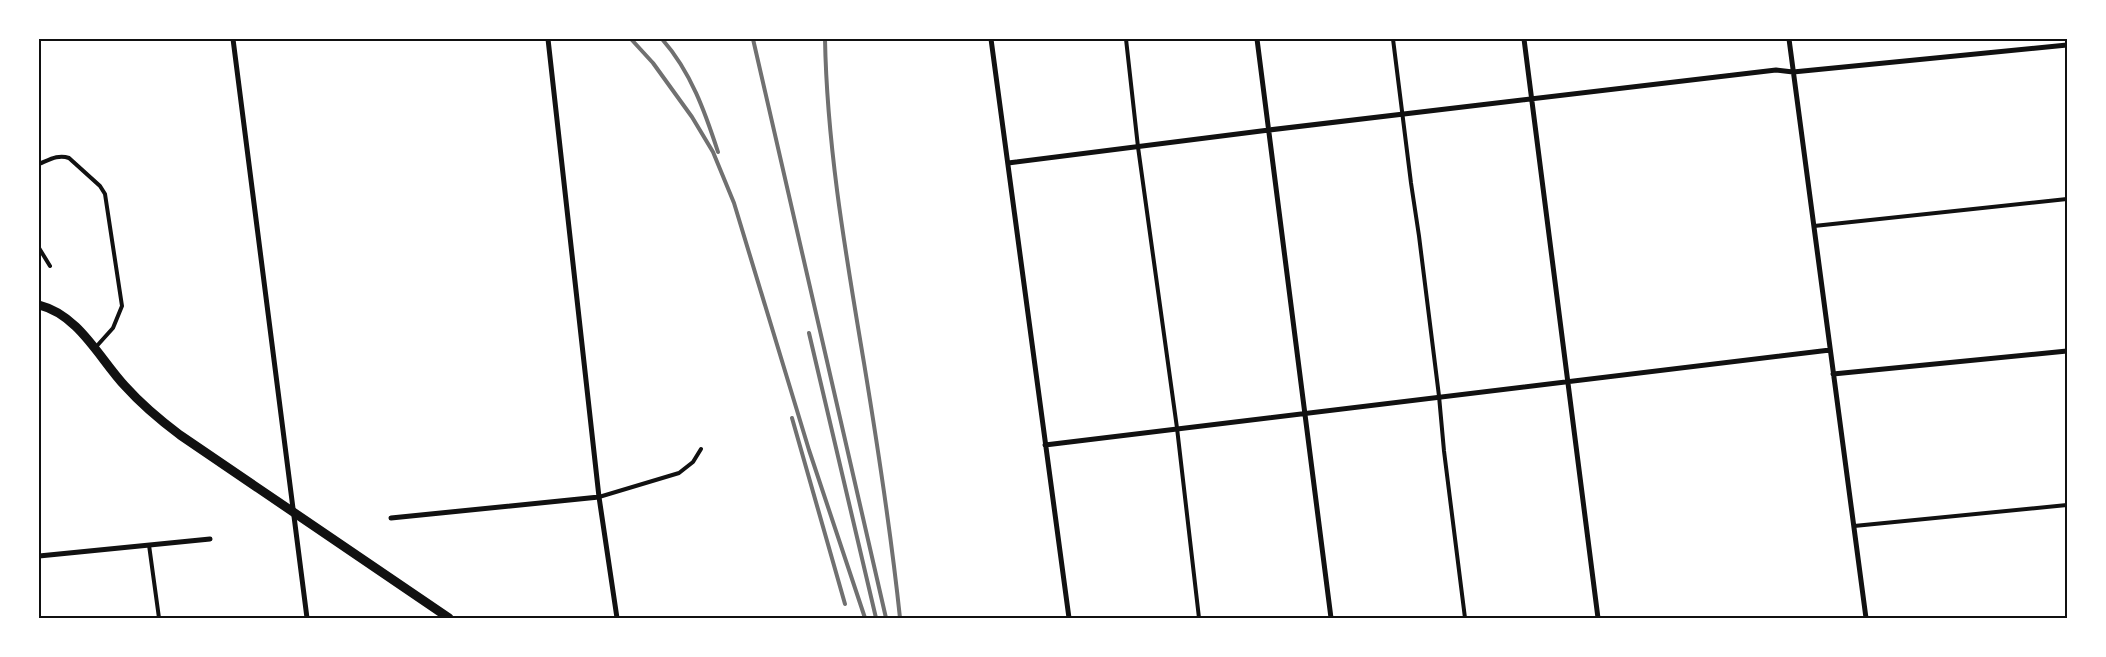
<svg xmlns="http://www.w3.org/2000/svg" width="2106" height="657" viewBox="0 0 2106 657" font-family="Cabin,sans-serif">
<rect width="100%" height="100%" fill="#fff"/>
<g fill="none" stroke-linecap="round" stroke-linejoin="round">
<path stroke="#111" stroke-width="4" d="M1126,39L1138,147L1177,428L1199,618
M1393,39L1411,183L1419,236L1439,396L1444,451L1465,618
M39,164C49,160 58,154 69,158L100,186L105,194L122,306L113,328L95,348
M1814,226L2067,199
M39,248L50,266
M599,497L679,473L693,462L701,449
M1854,526L2067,505
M149,545L159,618"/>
<path stroke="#111" stroke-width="5" d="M233,39L307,618
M548,39L599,497L617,618
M991,39L1069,618
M1257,39L1331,618
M1524,39L1598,618
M1789,39L1866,618
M1008,163L1269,130L1776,70L1793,72L2067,45
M1833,374L2067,351
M1045,445L1830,350
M391,518L599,497
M39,556L210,539"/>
<path stroke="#111" stroke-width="9" d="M39,305C79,315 99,358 125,386C142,405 160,420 180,435L449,618"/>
<path stroke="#707070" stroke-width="4" d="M631,39L653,63L692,117L713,152L734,203L809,450L865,618
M662,39C691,72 705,112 718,152
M753,39L886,618
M825,39C827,148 846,255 864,363C878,448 891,533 900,618
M809,333L876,618
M792,418L845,604"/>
</g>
<rect width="2106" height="657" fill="none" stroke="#ffffff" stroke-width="80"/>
<rect x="40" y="40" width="2026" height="577" fill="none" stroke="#111" stroke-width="2"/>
</svg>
